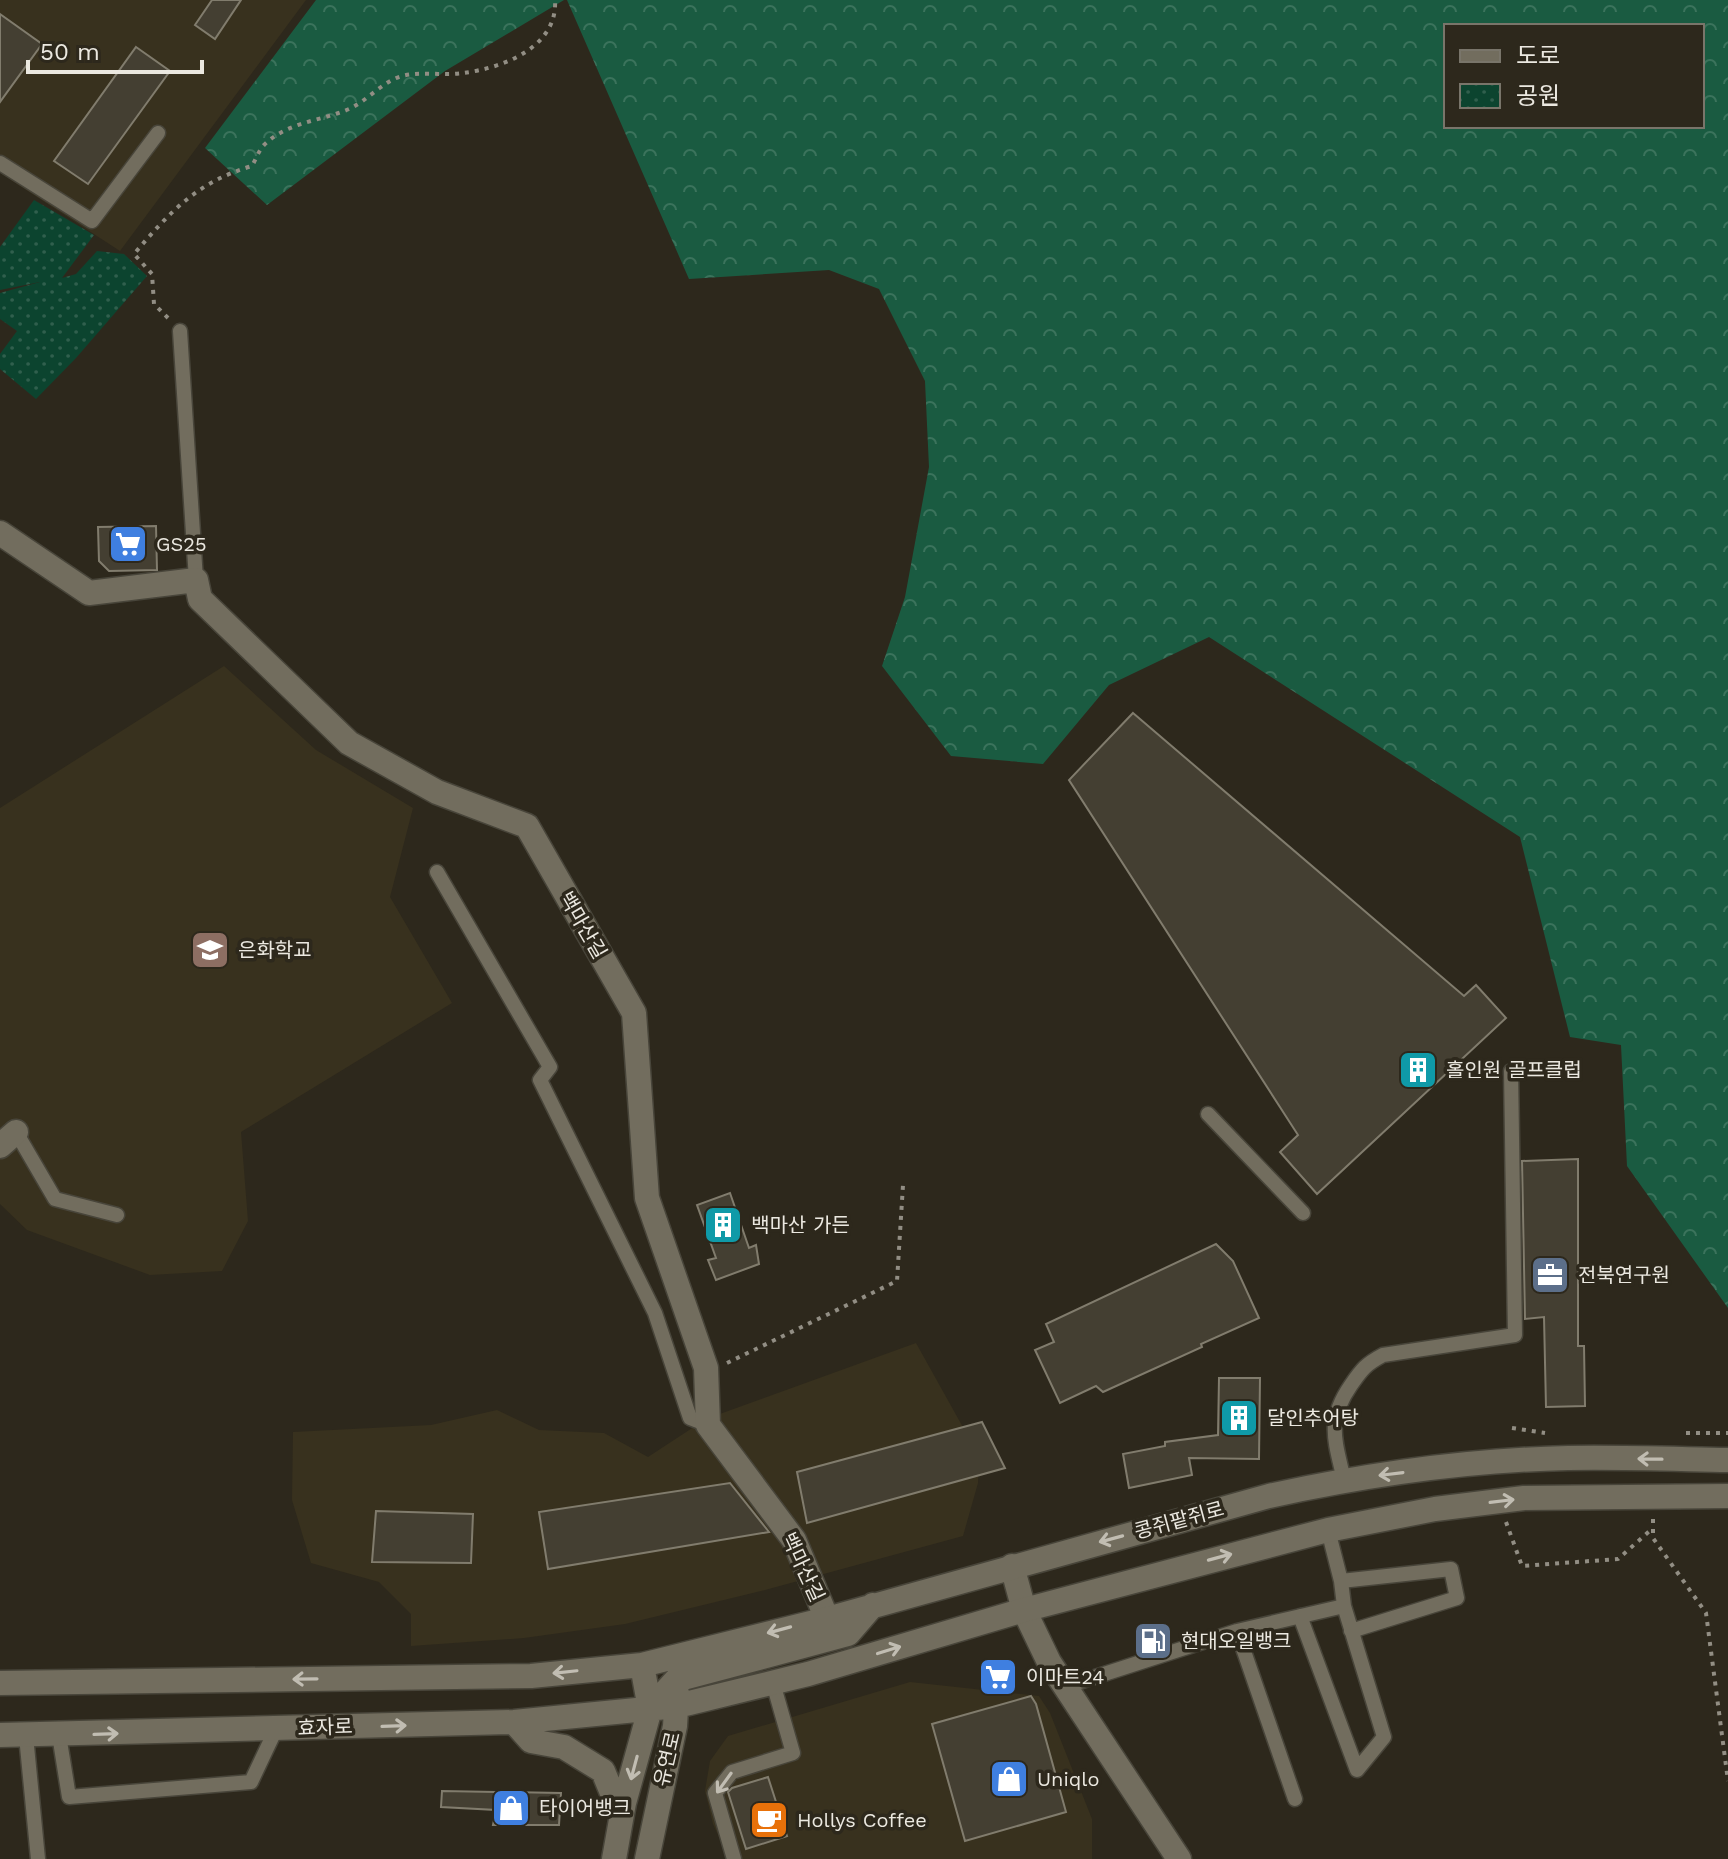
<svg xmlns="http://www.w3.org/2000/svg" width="1728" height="1859" viewBox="0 0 1728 1859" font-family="'Work Sans','Noto Sans KR',sans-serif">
<defs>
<pattern id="forest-crowns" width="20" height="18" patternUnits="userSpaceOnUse" patternTransform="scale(2)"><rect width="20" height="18" fill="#1a5b41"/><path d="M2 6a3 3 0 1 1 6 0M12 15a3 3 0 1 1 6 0" fill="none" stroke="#3b735c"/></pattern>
<pattern id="park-dots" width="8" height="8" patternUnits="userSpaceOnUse" patternTransform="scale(2)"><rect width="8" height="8" fill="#0c442f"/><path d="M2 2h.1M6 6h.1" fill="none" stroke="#305f4d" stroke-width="1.8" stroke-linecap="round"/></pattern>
</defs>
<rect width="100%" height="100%" fill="#2d281c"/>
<path fill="#38311e" d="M0,0H306L120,251L0,173Z
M224,666L316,750L413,808L390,897L452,1003L241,1132L248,1221L222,1271L150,1275L27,1230L0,1204V808Z
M916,1343L979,1456L978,1483L963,1536L765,1590L625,1624L524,1638L411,1646V1614L379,1582L311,1563L292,1500L293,1432L431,1425L497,1410L539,1430L604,1433L648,1457L706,1419Z
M910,1682L1039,1696L1050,1713L1092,1819V1859H729L713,1824L705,1791L710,1761L728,1736Z"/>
<path fill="url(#forest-crowns)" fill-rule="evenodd" d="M316,0H564L445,71L267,205L205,148Z
M567,0H1728V1308L1627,1166L1621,1045L1570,1037L1520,837L1209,637L1109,685L1043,764L951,756L882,666L905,597L929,467L925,381L879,289L829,270L689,279ZM1446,26H1702V126H1446Z"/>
<path fill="url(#park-dots)" d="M34,200L94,235L62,278L76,274L97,251L124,254L147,276L76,358L36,399L0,369V354L17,331L0,319V293L40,282L0,290V247Z"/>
<path fill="#443f32" stroke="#817c6d" stroke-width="2" d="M212,0H241L215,39L195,25Z
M0,14L42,44L0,102Z
M136,47L170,71L88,184L54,161Z
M156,526L157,570L109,571L99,561L98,527Z
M1133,713L1464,996L1476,985L1506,1018L1317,1194L1280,1152L1298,1135L1069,780Z
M1578,1159V1346H1584L1585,1406L1546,1407L1544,1317L1525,1319L1522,1161Z
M730,1193L749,1248L756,1245L759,1264L716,1280L708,1260L716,1258L697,1205Z
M1216,1244L1233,1261L1259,1318L1201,1344L1202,1347L1103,1392L1096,1386L1060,1403L1035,1350L1054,1342L1046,1324Z
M1219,1378H1260L1259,1459L1189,1458L1192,1475L1129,1488L1123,1454L1165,1446V1442L1218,1435Z
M982,1422L1005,1468L807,1523L797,1472Z
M730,1483L769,1532L548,1569L539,1512Z
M376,1511L473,1514L471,1563L372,1562Z
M1031,1696L1036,1704L1066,1812L965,1841L932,1724Z
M768,1777L787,1836L746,1849L728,1792L732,1788Z
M442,1791L561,1793L559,1825H493L496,1810L441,1807Z"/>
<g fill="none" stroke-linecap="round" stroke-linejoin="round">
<defs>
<path id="lane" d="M0,163L92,221L158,133
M180,331L196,580
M437,872L550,1067L540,1080L655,1313L690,1418L708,1425
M1208,1114L1303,1213
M16,1132L55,1199L117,1215
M1344,1480C1335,1440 1326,1421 1351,1385C1362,1369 1366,1364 1383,1355L1515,1335L1511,1071
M1341,1581L1451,1569L1457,1598L1351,1631
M1300,1616L1357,1770L1384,1737L1344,1606
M1237,1631L1295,1799
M1067,1686L1237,1631L1344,1606L1341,1581L1328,1530
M59,1735L69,1797L251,1782L276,1729
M26,1736L38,1859
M734,1859L715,1793L732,1772L793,1753L773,1683"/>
<path id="street" d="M0,533L89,593L196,580L200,599L349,743L437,792L527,826L634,1013L647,1198L706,1368L708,1425L794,1540L827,1619
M0,1146L16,1132
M1012,1566L1024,1610L1049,1662L1179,1859"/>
<path id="secondary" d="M0,1683L531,1676L642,1665L827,1619L1269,1496C1365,1475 1470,1460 1568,1458C1621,1457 1675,1459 1728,1460
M650,1709L676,1680L848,1634L873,1605
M514,1722L531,1741L564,1747L603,1771L612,1793L624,1803
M0,1735L514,1722L677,1706L808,1674L1024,1610L1328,1530L1435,1509L1524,1498L1728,1496
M614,1859L624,1803L650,1709L642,1665
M647,1859L675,1726L677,1693"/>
</defs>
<use href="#lane" stroke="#48453a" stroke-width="17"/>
<use href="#street" stroke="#48453a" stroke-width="27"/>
<use href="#secondary" stroke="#48453a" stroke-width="27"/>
<path stroke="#928e84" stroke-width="4" stroke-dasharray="4 6" stroke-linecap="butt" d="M168,318L154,304L152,274L134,254C170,212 197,182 252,166C256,159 259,150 264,145C287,122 321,121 349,109C367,101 383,81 402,76C421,71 443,76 463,73C503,68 558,47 555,0
M727,1363L897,1281L903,1185
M1512,1428L1545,1433
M1686,1433H1728
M1653,1519V1538L1706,1613L1728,1781
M1506,1522L1522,1566L1618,1559L1653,1528"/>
<use href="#lane" stroke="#726d5e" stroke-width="14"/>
<use href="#street" stroke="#726d5e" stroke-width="24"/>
<use href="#secondary" stroke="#726d5e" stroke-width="24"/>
</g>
<defs><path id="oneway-shaft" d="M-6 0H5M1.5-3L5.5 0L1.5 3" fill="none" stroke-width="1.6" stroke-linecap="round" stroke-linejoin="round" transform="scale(2)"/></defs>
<g stroke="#c1bdb2">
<use href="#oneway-shaft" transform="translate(1650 1459) rotate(-179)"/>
<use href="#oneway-shaft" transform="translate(1391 1474) rotate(173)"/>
<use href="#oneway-shaft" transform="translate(1502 1501) rotate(-7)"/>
<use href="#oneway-shaft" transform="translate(1111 1539) rotate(165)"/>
<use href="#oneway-shaft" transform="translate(1220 1557) rotate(-15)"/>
<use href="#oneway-shaft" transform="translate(779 1630) rotate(165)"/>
<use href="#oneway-shaft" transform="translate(889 1650) rotate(-17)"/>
<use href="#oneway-shaft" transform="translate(565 1672) rotate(174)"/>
<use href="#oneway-shaft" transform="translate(305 1679) rotate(179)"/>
<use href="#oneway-shaft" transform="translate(394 1726) rotate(-2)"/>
<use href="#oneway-shaft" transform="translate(106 1734) rotate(-2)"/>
<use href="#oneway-shaft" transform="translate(634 1768) rotate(105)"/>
<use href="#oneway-shaft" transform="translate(724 1783) rotate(126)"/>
</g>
<defs>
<symbol id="supermarket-square" viewBox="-11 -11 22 22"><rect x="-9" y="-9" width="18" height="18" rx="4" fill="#3f7fe0" stroke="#2d281c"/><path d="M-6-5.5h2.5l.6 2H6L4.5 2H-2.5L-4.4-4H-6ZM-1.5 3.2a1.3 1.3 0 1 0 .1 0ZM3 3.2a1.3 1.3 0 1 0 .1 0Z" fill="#fff"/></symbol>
<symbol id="school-square" viewBox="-11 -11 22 22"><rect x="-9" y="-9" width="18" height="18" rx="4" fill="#8d6e63" stroke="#2d281c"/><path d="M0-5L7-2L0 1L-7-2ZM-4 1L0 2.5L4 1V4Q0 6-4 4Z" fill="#fff"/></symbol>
<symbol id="building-square" viewBox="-11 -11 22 22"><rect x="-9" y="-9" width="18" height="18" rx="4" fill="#0f9aa8" stroke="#2d281c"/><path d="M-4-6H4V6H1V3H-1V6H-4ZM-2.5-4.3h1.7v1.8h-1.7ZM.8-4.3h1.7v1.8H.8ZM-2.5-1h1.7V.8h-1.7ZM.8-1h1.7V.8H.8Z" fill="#fff"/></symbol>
<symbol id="office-square" viewBox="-11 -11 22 22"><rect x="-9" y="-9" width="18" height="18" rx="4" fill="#5c6f8a" stroke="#2d281c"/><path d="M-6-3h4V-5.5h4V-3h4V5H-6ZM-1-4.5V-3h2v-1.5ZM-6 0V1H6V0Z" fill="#fff"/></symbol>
<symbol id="fuel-square" viewBox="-11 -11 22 22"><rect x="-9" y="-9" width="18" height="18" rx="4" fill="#5c6f8a" stroke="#2d281c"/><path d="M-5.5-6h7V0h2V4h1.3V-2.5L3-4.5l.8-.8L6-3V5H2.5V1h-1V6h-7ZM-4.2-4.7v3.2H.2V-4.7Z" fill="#fff"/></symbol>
<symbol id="shop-square" viewBox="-11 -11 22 22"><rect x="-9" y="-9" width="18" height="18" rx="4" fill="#3f7fe0" stroke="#2d281c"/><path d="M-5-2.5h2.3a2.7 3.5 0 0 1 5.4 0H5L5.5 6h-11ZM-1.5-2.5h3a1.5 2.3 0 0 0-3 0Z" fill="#fff"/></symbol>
<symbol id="cafe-square" viewBox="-11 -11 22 22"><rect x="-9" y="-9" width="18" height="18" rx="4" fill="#e8710a" stroke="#2d281c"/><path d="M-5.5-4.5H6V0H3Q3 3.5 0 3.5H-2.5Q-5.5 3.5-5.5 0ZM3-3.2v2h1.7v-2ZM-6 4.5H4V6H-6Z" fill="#fff"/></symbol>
</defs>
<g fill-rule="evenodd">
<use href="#supermarket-square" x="106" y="522" width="44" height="44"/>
<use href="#school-square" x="188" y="928" width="44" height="44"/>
<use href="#building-square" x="1396" y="1048" width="44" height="44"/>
<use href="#building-square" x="701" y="1203" width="44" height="44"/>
<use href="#office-square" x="1528" y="1253" width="44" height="44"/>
<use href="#building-square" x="1217" y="1396" width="44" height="44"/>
<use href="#fuel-square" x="1131" y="1619" width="44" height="44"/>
<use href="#supermarket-square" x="976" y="1655" width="44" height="44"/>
<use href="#shop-square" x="987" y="1757" width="44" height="44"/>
<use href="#shop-square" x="489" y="1786" width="44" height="44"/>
<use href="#cafe-square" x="747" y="1798" width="44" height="44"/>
</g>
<g text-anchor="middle" stroke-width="7" stroke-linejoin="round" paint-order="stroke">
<g font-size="20" fill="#ebe8e0" stroke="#2d281c" text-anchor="start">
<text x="156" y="551">GS25</text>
<text x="238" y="957">은화학교</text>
<text x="1446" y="1077">홀인원 골프클럽</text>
<text x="751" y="1232">백마산 가든</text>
<text x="1578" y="1282">전북연구원</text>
<text x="1267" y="1425">달인추어탕</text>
<text x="1181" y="1648">현대오일뱅크</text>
<text x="1026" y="1684">이마트24</text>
<text x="1037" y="1786">Uniqlo</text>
<text x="539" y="1815">타이어뱅크</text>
<text x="797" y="1827">Hollys Coffee</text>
</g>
<g font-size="20" fill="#ebe8e0" stroke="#2d281c">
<text transform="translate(583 925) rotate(60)" y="7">백마산길</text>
<text transform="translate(1179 1520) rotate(-15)" y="7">콩쥐팥쥐로</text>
<text transform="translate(803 1567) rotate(65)" y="7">백마산길</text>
<text transform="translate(325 1727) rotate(-2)" y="7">효자로</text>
<text transform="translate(667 1759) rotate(-77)" y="7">유연로</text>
</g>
</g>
<rect x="1444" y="24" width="260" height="104" fill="#2d281c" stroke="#79756a" stroke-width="2"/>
<rect x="1460" y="50" width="40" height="12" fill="#726d5e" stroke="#79756a" stroke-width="2"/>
<text x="1516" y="64" font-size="24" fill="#ebe8e0">도로</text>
<rect x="1460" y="84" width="40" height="24" fill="url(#park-dots)" stroke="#79756a" stroke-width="2"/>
<text x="1516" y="104" font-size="24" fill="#ebe8e0">공원</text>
<path d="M28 60v12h174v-12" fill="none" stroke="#ebe8e0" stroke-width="4"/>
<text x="40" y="60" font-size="24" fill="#ebe8e0" stroke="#2d281c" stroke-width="6" paint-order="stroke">50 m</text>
</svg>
